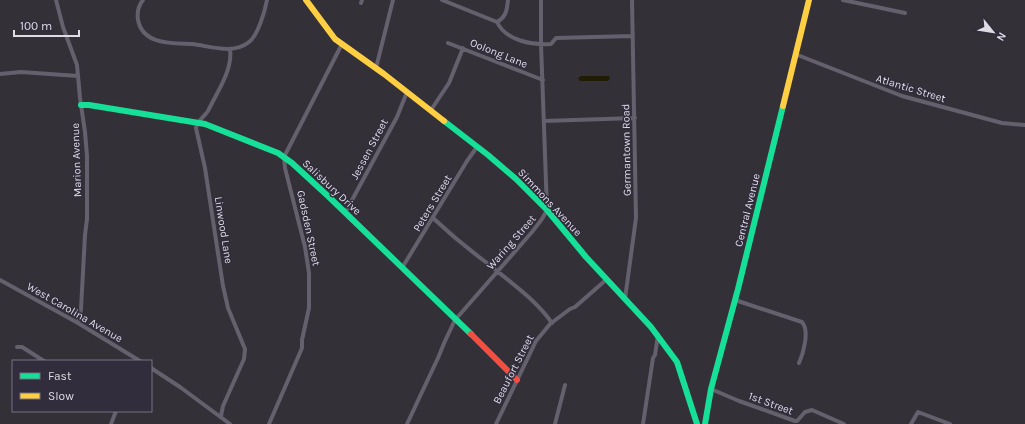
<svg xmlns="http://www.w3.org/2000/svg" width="1025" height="424" viewBox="0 0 1025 424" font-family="Karla,sans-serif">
<rect width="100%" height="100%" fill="#333038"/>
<path fill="#1f1d05" d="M581,76H609L610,78L608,81H580L578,78Z"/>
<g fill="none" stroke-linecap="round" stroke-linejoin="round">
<path stroke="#64606d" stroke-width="4" d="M56,0L63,27L77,65L80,98L85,132L87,156V219L85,235L81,309L78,323
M143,0C138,6 137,13 138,20C143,45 172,43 192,44C210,46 233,55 249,42C258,35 265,11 267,0
M442,0L497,22C506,41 532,45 551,44L556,38L633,36
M843,0L905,13
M361,3L362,0
M497,22C506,17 507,10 508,0
M448,43L543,80
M795,54L902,96L1002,123L1025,125
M376,68L393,0
M0,74L21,72L78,76
M431,110L449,83L463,48
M544,121L635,118
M345,213L397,117L407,92
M433,218C450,234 468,249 487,263C510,282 535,299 552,323
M402,268L467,161L477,147
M0,280L78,323L140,361
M625,299L636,218L632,0
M735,300L802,322C810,331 803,354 799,363
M17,347H22L44,361
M151,368L180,387L230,424
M711,389L739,401L795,421H797L805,412L812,410L844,424
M221,416L223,406L244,359L245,349L228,308L223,286L205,168L196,128C197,121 204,117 208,111C217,92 233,70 230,49
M111,424L116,411
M269,424L302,348V340L309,308V273L305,247L285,168L284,157L342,44
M407,424L438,358L445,341L455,320L532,232L542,219L547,210L541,44V0
M496,424L536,341L550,324L570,309L575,307L607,279
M555,424L565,385
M643,424L653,358L655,355L658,335
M911,424L918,412L950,424"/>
<path stroke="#16e098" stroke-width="6" d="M81,105H89L205,124L278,153L292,163L329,197L471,334
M444,121L488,155L516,179L547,210L586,257L651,327L677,362L697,424
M705,424L711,389L738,289L783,106"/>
<path stroke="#ffcf43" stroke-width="6" d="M306,0L335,39L384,74L444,121
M783,106L809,0"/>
<path stroke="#f24e42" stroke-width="6" d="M471,334L517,380"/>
</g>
<g text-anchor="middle" stroke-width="3" stroke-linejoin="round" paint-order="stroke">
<g font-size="11" fill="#dfdce6" stroke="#322d3c">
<text transform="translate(499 53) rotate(22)" y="4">Oolong Lane</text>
<text transform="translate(911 88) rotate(17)" y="4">Atlantic Street</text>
<text transform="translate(369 149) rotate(-62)" y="4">Jessen Street</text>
<text transform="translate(626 150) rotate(-91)" y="4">Germantown Road</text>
<text transform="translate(76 160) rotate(-92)" y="4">Marion Avenue</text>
<text transform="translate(332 187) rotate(43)" y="4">Salisbury Drive</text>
<text transform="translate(550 202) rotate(47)" y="4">Simmons Avenue</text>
<text transform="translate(432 203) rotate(-59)" y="4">Peters Street</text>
<text transform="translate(747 210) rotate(-76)" y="4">Central Avenue</text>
<text transform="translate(309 228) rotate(78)" y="4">Gadsden Street</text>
<text transform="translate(224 230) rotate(81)" y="4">Linwood Lane</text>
<text transform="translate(511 242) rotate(-49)" y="4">Waring Street</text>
<text transform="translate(75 312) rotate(30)" y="4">West Carolina Avenue</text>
<text transform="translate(513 369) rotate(-63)" y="4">Beaufort Street</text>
<text transform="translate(771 403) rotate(20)" y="4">1st Street</text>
</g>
</g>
<rect x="12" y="360" width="140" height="52" fill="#322d3c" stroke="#777380"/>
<rect x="20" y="373" width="20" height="6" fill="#16e098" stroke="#777380"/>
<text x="48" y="380" font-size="12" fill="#dfdce6">Fast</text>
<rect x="20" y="393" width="20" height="6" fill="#ffcf43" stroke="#777380"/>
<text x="48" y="400" font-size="12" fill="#dfdce6">Slow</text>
<g transform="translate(993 32) rotate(120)" stroke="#322d3c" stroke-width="3" paint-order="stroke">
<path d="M0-3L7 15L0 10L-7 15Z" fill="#dfdce6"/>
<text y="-6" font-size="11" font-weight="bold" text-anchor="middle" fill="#dfdce6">N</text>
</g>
<path d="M14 30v6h65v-6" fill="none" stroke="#dfdce6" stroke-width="2"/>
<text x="20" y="30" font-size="12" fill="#dfdce6" stroke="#322d3c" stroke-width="3" paint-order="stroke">100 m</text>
</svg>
